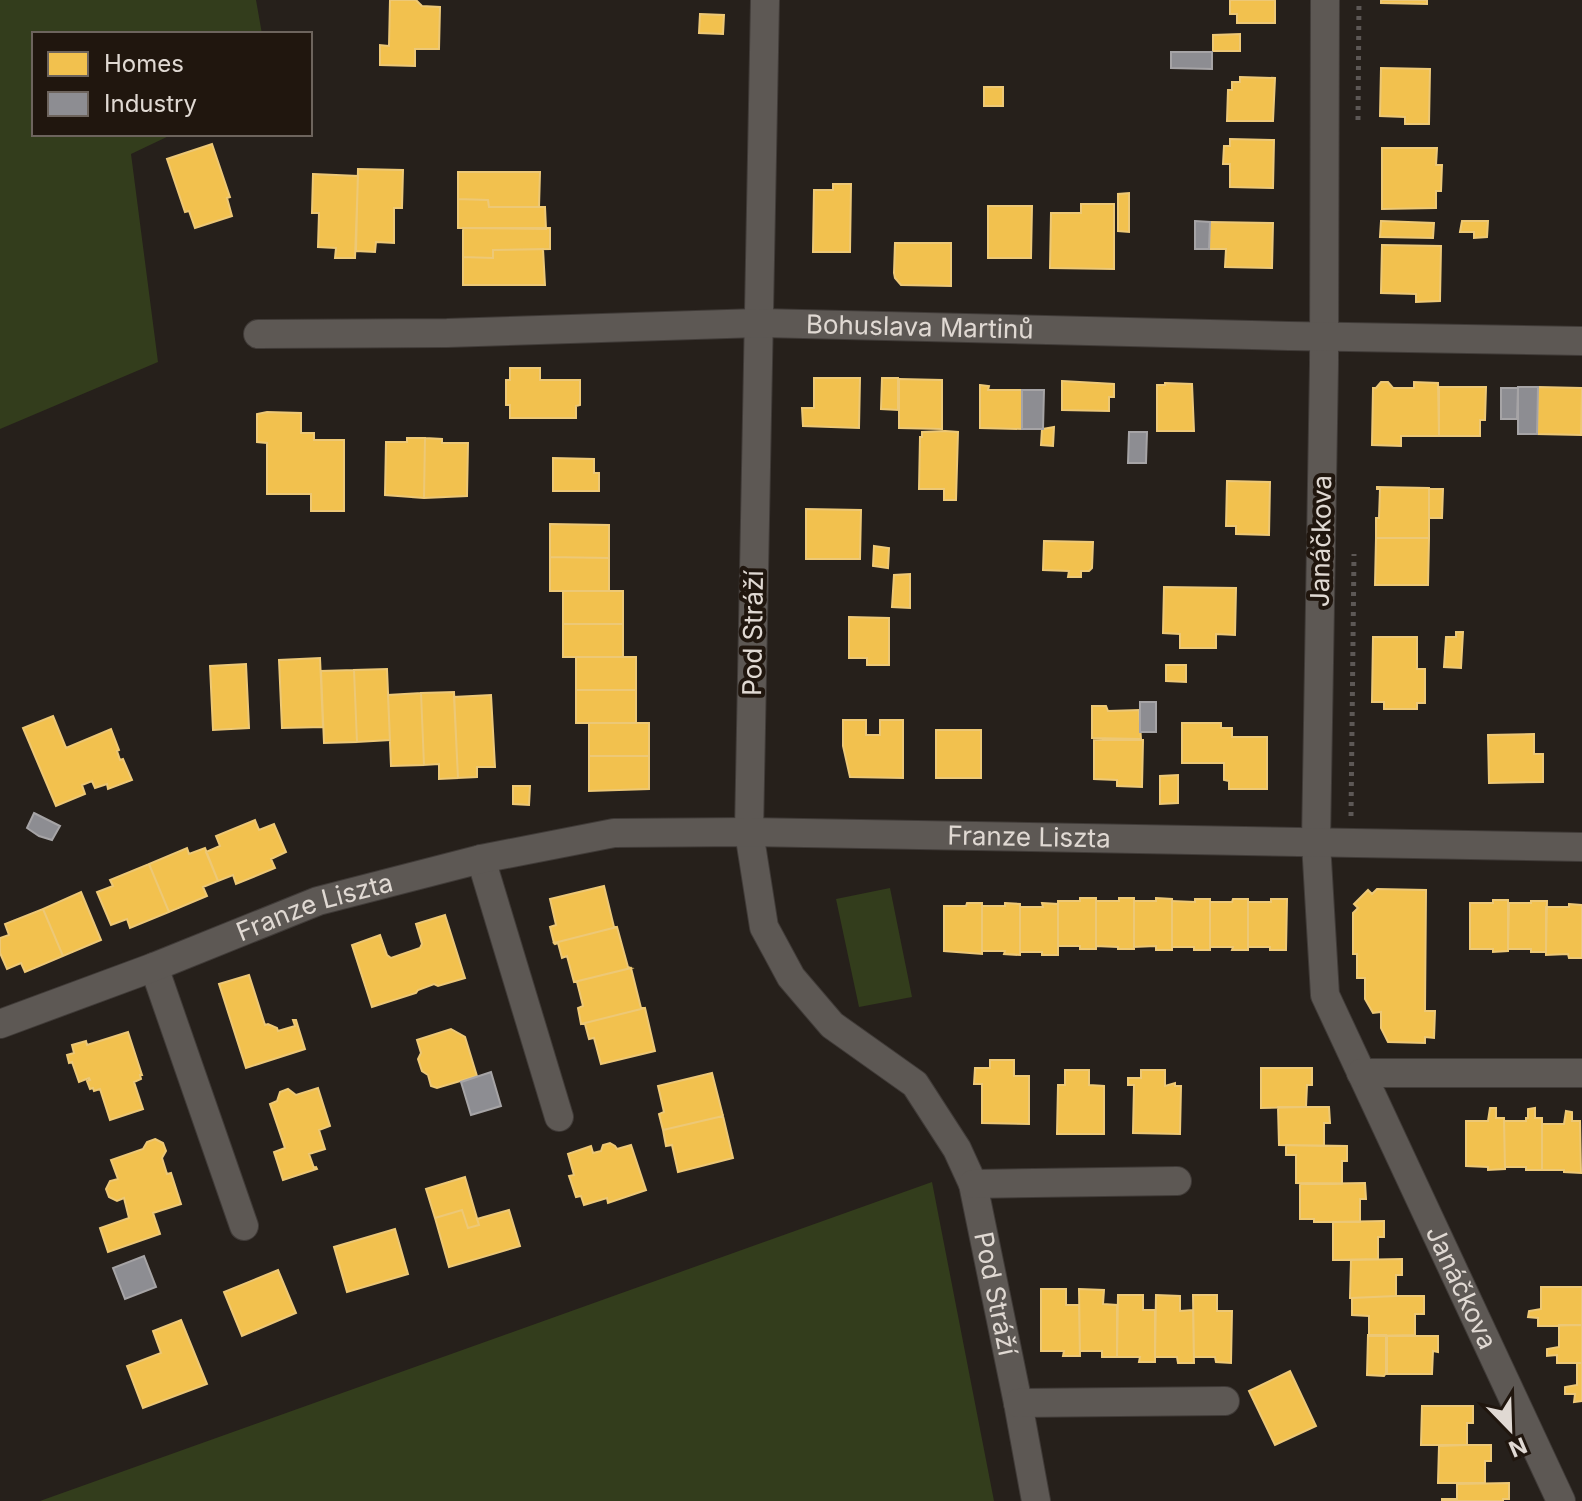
<svg xmlns="http://www.w3.org/2000/svg" width="1582" height="1501" viewBox="0 0 1582 1501" font-family="Inter,sans-serif">
<rect width="100%" height="100%" fill="#26201b"/>
<path fill="#333d1c" d="M0,0H256L262,34H34V134H173L131,154L158,362L0,429Z
M890,888L912,997L859,1007L836,899Z
M932,1182L994,1501H40Z"/>
<path fill="#f2c14e" stroke="#edc876" stroke-width="2" d="M390,0H416L422,6L440,7L439,49H415V66L380,65V45L389,46Z
M1230,0H1275V23H1237V14H1230Z
M1381,0H1427V4L1381,3Z
M700,14L724,15L723,34L699,33Z
M1240,34V51H1213V35Z
M1381,68L1430,69L1429,124H1405V117L1380,116Z
M1240,77L1275,78L1273,121H1227L1228,90H1232V82H1240Z
M984,87H1003V106H984Z
M1230,139L1274,140L1273,188L1230,187V164H1223L1224,146H1230Z
M212,144L230,197L227,198L232,216L195,228L189,211L185,212L167,159Z
M1382,148H1437L1436,165H1442L1441,191H1436V208L1382,209Z
M358,169L403,170L402,208H394V243L376,242L375,252L356,251Z
M458,172H540L539,207H489L488,200L458,199Z
M313,174L358,176L355,258H335L336,248L318,247L319,213H312Z
M833,184H851L850,252H813L814,190H833Z
M1129,193V232L1118,231V194Z
M458,199L488,200L489,207H545L546,229L458,228Z
M1081,204H1114V269L1050,268L1051,213H1081Z
M988,206H1032L1031,258H988Z
M1381,221L1434,223L1433,238L1380,237Z
M1462,221H1488L1487,237L1474,238V232H1460Z
M1210,222L1273,223L1272,268L1225,267L1226,249H1209Z
M463,228H550V249L493,250V258L463,257Z
M895,243H951V286L901,285L895,278L894,273Z
M1382,245L1441,246L1440,301L1416,302V294L1381,293Z
M543,249L545,285H463V257L493,258V250Z
M510,368H540V380H580V405L576,406V418H510V405H506V380H510Z
M814,378H860L859,428L803,426L802,408H814Z
M882,378H898V410L881,409Z
M899,379L942,380V429L899,428Z
M1062,381L1114,384V397H1109V411L1062,410Z
M1381,382H1388L1393,388H1414V382L1438,383L1439,436H1401V446L1372,445L1373,388H1376Z
M1165,383L1192,384L1194,431H1157V385H1165Z
M980,385L989,386L988,390H1022V429L980,428Z
M1439,387H1486L1485,420H1480V436H1439Z
M1538,387L1582,388L1581,435L1537,434Z
M267,412L301,413V433H314V440H344V511H311V494H267V443L257,442V414Z
M1054,427L1053,446L1041,445L1042,429Z
M945,431L958,432L956,500H944V489H919L920,437H922V432Z
M407,438H425L424,498L385,495L386,442H407Z
M425,438L442,439V443H468L467,496L424,498Z
M553,458L594,459V473H599V491H553Z
M1227,481L1270,482L1269,535L1236,534V526H1226Z
M1377,487L1429,488V538H1376V518H1379L1380,489H1377Z
M1429,489H1443L1442,518H1429Z
M806,509L861,510L860,559H806Z
M550,524L609,525V558L550,557Z
M1376,538H1429L1428,585H1375Z
M1044,541L1093,542L1092,568L1089,571H1081V577H1068L1069,571L1043,570Z
M874,546L889,548L888,568L873,566Z
M550,557L609,558V591H550Z
M910,574V608L892,607L894,575Z
M1164,587L1236,588L1235,635L1216,634V648H1180V634L1163,633Z
M563,591H623V624H563Z
M849,617L889,618V665H867V658H849Z
M563,624H623V657H563Z
M1456,632H1463L1461,668L1444,667L1446,637H1456Z
M1373,637H1417V669H1425V703H1417V709H1384V702H1372Z
M576,657H636V690H576Z
M320,658L323,727L282,728L279,660Z
M246,664L249,728L213,730L210,666Z
M1166,665H1186V682L1166,681Z
M387,669L390,740L357,742L354,670Z
M354,670L357,742L324,743L321,671Z
M576,690H636V723H576Z
M454,692L458,778L439,779V764L424,765L421,693Z
M421,693L424,765L391,766L388,695Z
M491,695L495,767H477V777L458,778L454,697Z
M1092,706H1106L1108,711L1139,710L1141,739L1092,738Z
M53,716L66,748L111,729L119,750L117,751L120,760L123,759L132,780L108,789L107,784L95,788L92,781L82,785L85,794L56,806L23,728Z
M843,720H866V735H880V720H903V778L850,777L843,746Z
M589,723H649V756H589Z
M1182,723H1221V728H1232V737H1267V789H1229V781L1224,780V763H1182Z
M936,730H981V778H936Z
M1534,734V754H1543V782L1489,783L1488,735Z
M1094,740H1143L1142,787L1117,786V780L1094,779Z
M589,756H649V789L589,791Z
M1178,775V803L1160,804V776Z
M513,786H530L529,805L513,804Z
M255,820L259,830L274,824L286,852L271,859L275,868L236,884L233,875L218,881L206,852L220,846L216,836Z
M187,848L189,854L205,848L218,881L203,887L207,896L169,912L149,864Z
M149,864L169,912L130,928L127,919L111,925L97,892L113,886L110,880Z
M604,886L614,927H617L554,943L550,927L556,925L550,899Z
M1377,889L1426,890L1425,1011H1435L1434,1038L1425,1037V1043L1388,1042L1381,1028V1012L1373,1013L1365,999V978H1357V954H1353V913L1358,908L1354,904L1368,890L1372,894Z
M81,892L101,940L63,956L43,909Z
M1080,898H1096V949H1080V946H1058V901H1080Z
M1119,898H1134V949H1118V947L1096,946V901H1119Z
M1156,898L1172,899V950H1156V946L1134,947V901H1156Z
M1195,899H1210V950H1194V947H1172V901L1195,902Z
M1233,899H1248V950H1232L1233,947H1210V902H1232Z
M1271,899H1287L1286,950H1270V947H1248V902H1271Z
M1493,900H1508V951L1493,952V949H1470V903H1493Z
M1531,901H1547L1546,952H1531V949H1508L1509,903H1531Z
M967,903H982V954L944,951V906H966Z
M1005,903L1020,904V955L1004,954L1005,951H982V906H1005Z
M1042,903L1058,904V955H1042V952H1020V907H1043Z
M1569,904L1582,905V958H1569L1568,954L1546,955V907H1569Z
M43,909L63,956L25,972L21,963L7,969L0,953V938L9,935L5,924Z
M445,915L465,978L438,986L434,984L418,990L416,993L372,1007L352,945L380,935L387,955L391,958L420,948L422,944L416,924Z
M617,927L628,967L631,968L574,982L567,956L562,958L558,943L555,944L554,943Z
M631,968L641,1008H645L581,1024L578,1008L583,1006L577,982H574Z
M249,975L265,1025L268,1024L277,1028L278,1031L295,1026L293,1020H296L305,1049L246,1068L219,984Z
M645,1008L655,1051L601,1064L594,1038L589,1039L585,1024H581Z
M451,1029L465,1037L477,1076L437,1088L431,1086L428,1075L422,1071L418,1059L421,1053L417,1040Z
M128,1032L142,1075H140L141,1079L134,1082L143,1109L110,1120L100,1089L94,1091L93,1088L90,1089L87,1081L90,1080L89,1078L79,1082L72,1062L69,1063L67,1055L74,1053L72,1045L86,1041L87,1045Z
M990,1060H1014V1076H1029V1124L982,1123V1084H974L975,1068H990Z
M1261,1068H1312V1085H1307L1306,1107L1261,1108Z
M1065,1070H1089V1085L1104,1086V1134H1057L1058,1085H1065Z
M1141,1070H1165V1086L1175,1083V1086H1181L1180,1134L1133,1133L1134,1085H1128V1078H1141Z
M712,1073L723,1116L663,1130L659,1114L664,1112L658,1086Z
M318,1088L330,1126L319,1130L325,1149L309,1154L314,1168L316,1167L317,1169L283,1180L274,1152L285,1148L270,1104L277,1101L280,1092L288,1089L296,1095Z
M1278,1107H1329L1330,1123H1324V1146L1279,1145Z
M1490,1108H1496V1118H1504L1505,1169L1488,1170V1167L1466,1166V1121H1488Z
M1535,1108V1118H1542V1170H1526V1167H1505L1504,1121H1526V1118H1528V1109Z
M1566,1111L1572,1112V1121H1580L1581,1173L1564,1172V1170H1542V1124H1564Z
M723,1116L733,1158L678,1172L672,1145L666,1146L663,1130Z
M155,1139L163,1143L166,1151L162,1158L167,1174L171,1173L181,1204L153,1213L160,1234L108,1252L100,1228L129,1218L124,1198L117,1201L109,1197L106,1189L110,1181L118,1179L111,1160L143,1149L147,1142Z
M610,1143L615,1146L617,1149L631,1145L646,1190L608,1203L607,1198L584,1205L581,1196L576,1197L569,1176L574,1175L568,1154L591,1146L593,1153L601,1151L603,1145Z
M1286,1145L1347,1146V1161H1342V1184L1296,1183V1155H1286Z
M465,1177L479,1225L468,1228L462,1210L435,1218L426,1189Z
M1365,1183L1366,1199H1360V1222H1314V1219H1300V1184Z
M462,1210L468,1228L479,1225L477,1219L509,1210L520,1246L449,1267L435,1218Z
M1384,1221V1237H1378V1259L1333,1260V1222Z
M395,1229L408,1274L347,1292L334,1247Z
M1402,1259V1275H1396V1296L1350,1298L1351,1260Z
M278,1270L296,1313L242,1336L224,1292Z
M1541,1287H1582V1325L1538,1326V1318L1528,1317L1529,1311L1541,1309Z
M1041,1289H1066V1305H1079L1080,1356H1063L1064,1351H1041Z
M1079,1289L1104,1290L1103,1304L1117,1305V1357H1102V1351H1080Z
M1118,1295H1143V1310H1155V1362H1139L1140,1357H1117Z
M1156,1295L1180,1296V1311L1193,1310L1194,1363H1178L1177,1357H1155Z
M1193,1295H1217V1311H1232L1231,1363L1216,1362L1215,1357H1194Z
M1396,1296H1424V1314H1415V1335L1369,1336V1316L1352,1315V1298Z
M181,1320L207,1384L143,1408L127,1366L161,1353L153,1331Z
M1559,1325H1582V1363H1557V1355L1547,1356V1349L1559,1347Z
M1368,1335H1386V1373L1384,1376L1367,1375Z
M1387,1336H1438V1352L1433,1351L1432,1374H1387Z
M1577,1363H1582V1401L1574,1402L1575,1394H1565V1387L1577,1385Z
M1290,1371L1316,1426L1275,1445L1249,1391Z
M1422,1406H1473V1423H1467V1445H1421Z
M1467,1445H1491V1461H1485V1483H1438L1439,1446Z
M1509,1483V1499H1503V1501H1442V1499H1457V1484Z"/>
<path fill="#8d8d92" stroke="#a6a4a6" stroke-width="2" d="M1171,52H1212V69L1171,68Z
M1195,221L1210,222L1209,249H1195Z
M1518,387H1538L1537,434H1518Z
M1501,388H1518L1517,419H1501Z
M1022,390H1044L1043,429H1022Z
M1129,432H1147L1146,463H1128Z
M1140,702H1156V732H1140Z
M34,813L60,826L52,840L39,836L27,828Z
M491,1072L501,1106L471,1115L461,1082Z
M144,1256L156,1287L125,1299L113,1268Z"/>
<g fill="none" stroke-linecap="round" stroke-linejoin="round">
<defs>
<g id="minor">
<path id="s1" d="M765,0L749,832L764,927L791,977L832,1025L915,1084L957,1149L973,1184L1018,1403L1036,1501"/>
<path id="s2" d="M1325,0L1324,364L1316,843L1325,995L1561,1501"/>
<path id="s3" d="M258,334L447,333L758,323L1289,336L1582,341"/>
<path d="M481,859L559,1117"/>
<path d="M154,967L244,1226"/>
<path id="s4" d="M0,1024L154,967L318,901L481,859L614,833L749,832L1582,847"/>
<path d="M1361,1073H1582"/>
<path d="M973,1184L1177,1181"/>
<path d="M1018,1403L1225,1401"/>
</g>
</defs>
<use href="#minor" stroke="#403b38" stroke-width="30"/>
<path stroke="#5d5856" stroke-width="5" stroke-dasharray="4 6" stroke-linecap="butt" d="M1358,120L1359,0
M1351,816L1354,554"/>
<use href="#minor" stroke="#5d5854" stroke-width="28"/>
</g>
<g text-anchor="middle" stroke-width="8" stroke-linejoin="round" paint-order="stroke">
<g font-size="26" fill="#e0d9d3" stroke="#20160e">
<text dy="9" stroke="none"><textPath href="#s3" startOffset="662">Bohuslava Martinů</textPath></text>
<text transform="translate(1321 541) rotate(-89)" y="9">Janáčkova</text>
<text transform="translate(753 633) rotate(-89)" y="9">Pod Stráží</text>
<text dy="9" stroke="none"><textPath href="#s4" startOffset="1060">Franze Liszta</textPath></text>
<text dy="9" stroke="none"><textPath href="#s4" startOffset="336">Franze Liszta</textPath></text>
<text dy="9" stroke="none"><textPath href="#s2" startOffset="1318">Janáčkova</textPath></text>
<text dy="9" stroke="none"><textPath href="#s1" startOffset="1378">Pod Stráží</textPath></text>
</g>
</g>
<rect x="32" y="32" width="280" height="104" fill="#20160e" stroke="#6d645d" stroke-width="2"/>
<rect x="48" y="52" width="40" height="24" fill="#f2c14e" stroke="#6d645d" stroke-width="2"/>
<text x="104" y="72" font-size="24" fill="#e0d9d3">Homes</text>
<rect x="48" y="92" width="40" height="24" fill="#8d8d92" stroke="#6d645d" stroke-width="2"/>
<text x="104" y="112" font-size="24" fill="#e0d9d3">Industry</text>
<g transform="translate(1510 1429) rotate(157)" stroke="#20160e" stroke-width="6" paint-order="stroke">
<path d="M0-6L14 30L0 20L-14 30Z" fill="#e0d9d3"/>
<text y="-12" font-size="22" font-weight="bold" text-anchor="middle" fill="#e0d9d3">N</text>
</g>
</svg>
